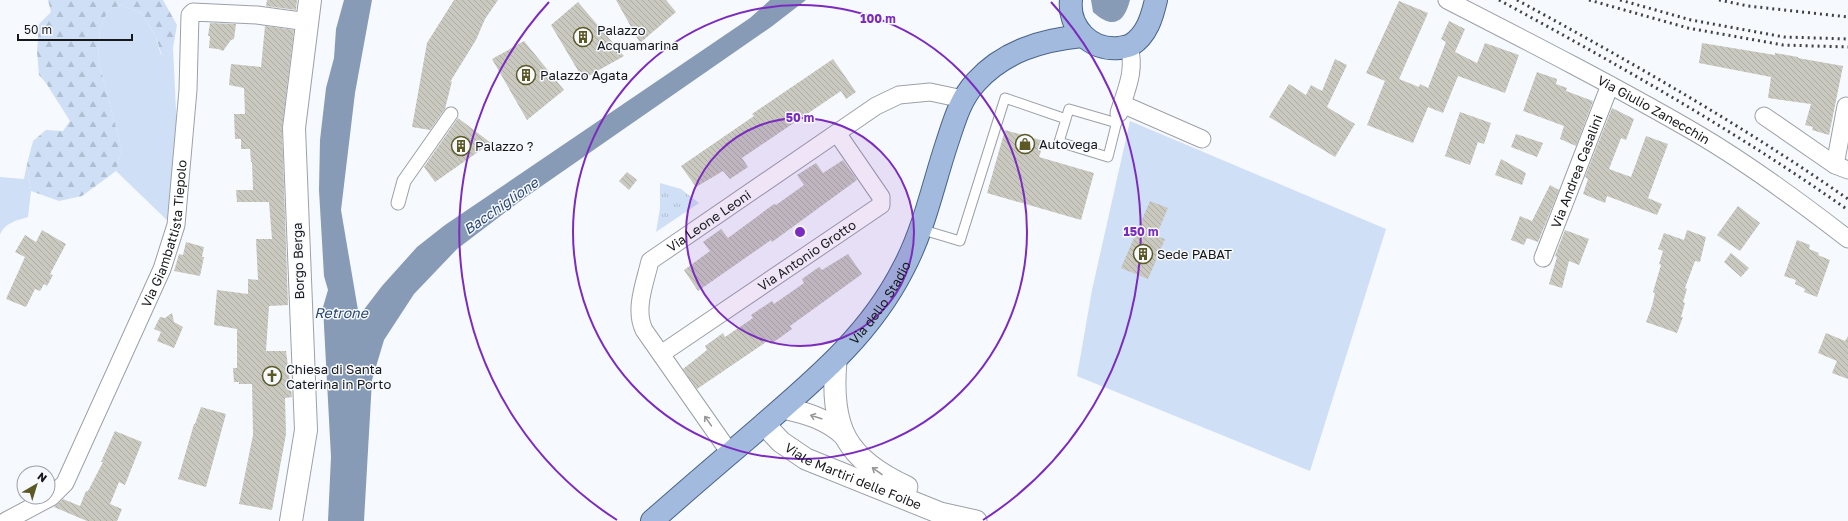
<svg xmlns="http://www.w3.org/2000/svg" width="1848" height="521" viewBox="0 0 1848 521" font-family="'Golos Text',sans-serif">
<defs>
<pattern id="forest-firs" width="22" height="20" patternUnits="userSpaceOnUse"><rect width="22" height="20" fill="#cfdff6"/><path d="M5 1l3.5 6h-7zM16 11l3.5 6h-7z" fill="#b1bfd2"/></pattern>
<pattern id="park-tufts" width="24" height="20" patternUnits="userSpaceOnUse"><rect width="24" height="20" fill="#cfdff6"/><path d="M3 7l-1-3M5 7V3M7 7l1-3M15 17l-1-3M17 17v-4M19 17l1-3" fill="none" stroke="#b1bfd2"/></pattern>
<pattern id="building-back-hatch" width="6" height="6" patternUnits="userSpaceOnUse"><rect width="6" height="6" fill="#c9c9c0"/><path d="M-1 5l2 2M0 0l6 6M5-1l2 2" fill="none" stroke="#acaca4"/></pattern>
</defs>
<rect width="100%" height="100%" fill="#f6f9fe"/>
<path fill="#cfdff6" d="M121,5L142,13L156,37L161,55L173,48L177,131L171,224L116,171L122,150L98,59L100,29L108,10Z
M1130,121L1386,229L1310,471L1077,376L1092,290Z
M27,164L31,191L28,217C18,220 4,223 0,235V177L24,179Z"/>
<path fill="url(#forest-firs)" d="M48,0H163L177,25L173,48L162,56L156,37L142,13L121,5L108,10L100,29L98,59L122,150L116,171L82,196L59,201L31,191L27,164L33,141L46,130L63,131L70,121L46,83L39,75L37,52L39,24L51,12Z"/>
<path fill="url(#park-tufts)" d="M660,183L681,189L699,203L656,232L660,208Z"/>
<path fill="#879ab6" d="M344,0H372L355,93L341,210L359,316L382,286L417,247L445,225L750,18L770,0H806L771,27L523,199L457,249L414,294L384,340L372,380L364,521H328L331,457L323,307L328,290L324,276L319,190L320,140L326,88L334,58L336,29Z
M1091,0H1130C1124,24 1112,29 1093,12Z"/>
<path fill="url(#building-back-hatch)" d="M267,0H297L296,10L266,6Z
M454,0H498L485,19L476,40L450,82L452,81L445,109L430,130L412,127L427,43Z
M616,0H666L676,12L640,43Z
M1399,1L1428,13L1399,79L1419,87L1420,84L1428,88L1446,42L1441,39L1449,21L1465,29L1455,52L1477,63L1485,43L1519,55L1505,93L1458,76L1443,113L1428,107L1413,143L1367,125L1385,81L1366,73Z
M578,2L624,56L583,79L551,25Z
M210,23L236,24L234,39L231,40L223,51L218,49L209,48L210,36H208Z
M265,26L294,30L282,128L288,305L269,306L266,351H286L292,397L285,398L286,434L272,510L239,504L253,435L252,384H239V382H234L233,368H237V329L214,325L217,290L248,294V279L258,280L256,239H272L269,202H237L236,190H253L252,162H251L250,149H241V139H235L234,114H245L244,88L229,85L231,64L261,67Z
M524,41L564,90L527,120L492,59Z
M1702,43L1775,55V53L1798,57V58L1843,66L1829,135L1812,130L1813,127L1805,125L1811,104L1768,98L1771,77L1699,63Z
M833,59L856,92L846,99L841,91L742,158L748,167L730,179L723,171L696,187L681,166L754,116L752,114Z
M1335,59L1347,65L1327,107L1355,124L1335,157L1269,117L1289,84L1306,95L1311,85L1322,91Z
M1537,72L1557,79L1556,84L1567,88L1566,91L1593,101L1576,146L1560,139L1564,126L1523,111Z
M1612,108L1634,119L1626,140L1621,138L1609,169L1631,177L1646,136L1668,144L1648,198L1662,204L1657,215L1607,196L1605,203L1583,194L1588,179L1585,177Z
M1460,112L1491,123L1484,144L1478,142L1470,165L1445,156Z
M458,118L491,143L435,182L424,167Z
M1005,130L1044,141L1039,157L1094,173L1081,220L987,193Z
M1516,134L1543,143L1537,157L1511,147Z
M1501,159L1526,173L1522,185L1495,175Z
M843,160L857,180L772,242L771,240L698,291L684,270L710,251L703,242L721,229L728,238L774,204L776,205L804,185L797,175L816,163L823,173Z
M627,172L637,180L629,190L619,181Z
M1550,185L1559,190L1538,242L1527,238L1524,245L1511,240L1520,216L1532,221Z
M1150,201L1168,208L1156,236L1165,239L1148,279L1121,268Z
M1738,206L1760,223L1740,251L1717,235Z
M42,230L66,244L50,274L53,275L47,286L44,284L40,291L35,289L26,307L6,299L25,257L15,252L25,235L36,242Z
M1565,230L1589,239L1579,265L1569,261L1562,288L1549,284L1557,257L1555,256Z
M1687,230L1706,237L1700,262L1695,261L1685,288L1687,289L1683,302L1685,303L1681,317H1683L1677,333L1646,322L1652,306L1655,293L1653,292L1661,265L1659,264L1663,251L1658,249L1664,233L1684,240Z
M1797,240L1810,245L1809,249L1819,253L1818,255L1830,260L1817,297L1804,292L1805,289L1795,284L1796,280L1784,276Z
M186,242L204,247L202,257H204L200,276L174,271L179,254L183,255Z
M1731,253L1749,268L1741,277L1724,262Z
M848,254L862,274L790,326L792,329L771,344L769,340L697,389L683,369L707,350L705,346L723,333L725,337L753,318L751,315L772,301L774,304L804,283L802,279L819,267L822,270Z
M172,313L174,322L183,327L174,348L157,341L161,332L154,329L160,317L165,318Z
M1826,333L1845,341L1848,336V379L1832,373L1837,361L1818,353Z
M201,407L226,414L206,487L178,479L194,424H195Z
M115,431L142,442L125,485L119,482L110,504L122,509L117,521H87L54,507L63,499L80,506L86,491H88L103,462H101Z"/>
<g fill="none" stroke-linecap="round" stroke-linejoin="round">
<defs>
<path id="service" d="M1117,123L1069,109L1059,142L1108,157L1119,113
M920,229L960,241L1005,98L1066,119"/>
<path id="pedestrian" d="M398,203L404,181L451,114"/>
<g id="minor">
<path id="s1" d="M1447,0C1531,43 1615,86 1696,133C1749,164 1799,201 1848,239"/>
<path d="M1122,104L1202,139"/>
<path d="M1119,113C1126,90 1136,71 1129,46"/>
<path d="M1764,116L1835,165L1848,170"/>
<path d="M1835,165L1846,106"/>
<path id="s2" d="M1543,258L1610,85"/>
<path id="s3" d="M661,354L881,205V197L837,133"/>
<path id="s4" d="M730,453L644,330C634,309 645,283 650,261L876,106L899,95L930,92L963,99"/>
<path id="s5" d="M6,521L51,497L65,483L162,269L176,225L188,90L190,15L193,12L257,15L308,22"/>
</g>
<g id="tertiary">
<path d="M836,361C830,428 846,459 907,487"/>
<path d="M783,408C806,413 827,419 844,435"/>
<path id="s6" d="M764,424L781,442L806,459L940,513L976,521"/>
</g>
<path id="secondary" d="M291,521L306,430L294,128L310,0"/>
<g id="primary">
<path d="M1071,0C1068,27 1090,51 1119,48C1123,47 1127,47 1131,45C1147,35 1152,17 1156,0"/>
<path id="s7" d="M652,521C688,489 726,457 763,425C817,378 870,334 903,269C924,230 933,185 947,143C954,122 960,99 976,82C1004,51 1042,40 1082,36"/>
</g>
</defs>
<use href="#service" stroke="#9ca1a8" stroke-width="11"/>
<use href="#pedestrian" stroke="#9ca1a8" stroke-width="15"/>
<use href="#minor" stroke="#9ca1a8" stroke-width="19"/>
<use href="#tertiary" stroke="#9ca1a8" stroke-width="23"/>
<use href="#secondary" stroke="#9ca1a8" stroke-width="24"/>
<use href="#primary" stroke="#49638b" stroke-width="24"/>
<use href="#service" stroke="#fff" stroke-width="9"/>
<use href="#pedestrian" stroke="#fff" stroke-width="13"/>
<use href="#minor" stroke="#fff" stroke-width="17"/>
<use href="#tertiary" stroke="#fff" stroke-width="21"/>
<use href="#secondary" stroke="#fff" stroke-width="22"/>
<use href="#primary" stroke="#a2badd" stroke-width="22"/>
<path stroke="#414246" stroke-width="3" stroke-dasharray="2 4" stroke-linecap="butt" d="M1499,0C1619,65 1737,132 1848,210
M1517,0C1631,62 1742,125 1848,199
M1589,0L1688,28L1783,45L1848,47
M1620,0L1691,20L1784,37L1848,39
M1719,0L1748,6L1848,17"/>
</g>
<defs><path id="oneway-shaft" d="M-6 0H5M1.5-3L5.5 0L1.5 3" fill="none" stroke-width="1.6" stroke-linecap="round" stroke-linejoin="round"/></defs>
<g stroke="#979798">
<use href="#oneway-shaft" transform="translate(816 417) rotate(-162)"/>
<use href="#oneway-shaft" transform="translate(708 421) rotate(-125)"/>
<use href="#oneway-shaft" transform="translate(877 471) rotate(-145)"/>
</g>
<circle cx="800" cy="232" r="114" fill="#7b2cbf" fill-opacity=".12"/>
<g fill="none" stroke="#7b2cbf" stroke-width="2">
<circle cx="800" cy="232" r="114"/>
<circle cx="800" cy="232" r="227"/>
<path d="M617 520A341 341 0 0 1 549 2M1051 2A341 341 0 0 1 983 520"/>
</g>
<defs>
<symbol id="building-ring" viewBox="-11 -11 22 22"><circle r="9.5" fill="#f6f9fe" stroke="#5c5925" stroke-width="1.5"/><path d="M-4-6H4V6H1V3H-1V6H-4ZM-2.5-4.3h1.7v1.8h-1.7ZM.8-4.3h1.7v1.8H.8ZM-2.5-1h1.7V.8h-1.7ZM.8-1h1.7V.8H.8Z" fill="#5c5925"/></symbol>
<symbol id="shop-ring" viewBox="-11 -11 22 22"><circle r="9.5" fill="#f6f9fe" stroke="#5c5925" stroke-width="1.5"/><path d="M-5-2.5h2.3a2.7 3.5 0 0 1 5.4 0H5L5.5 6h-11ZM-1.5-2.5h3a1.5 2.3 0 0 0-3 0Z" fill="#5c5925"/></symbol>
<symbol id="church-ring" viewBox="-11 -11 22 22"><circle r="9.5" fill="#f6f9fe" stroke="#5c5925" stroke-width="1.5"/><path d="M-1.2-6h2.4v3.5h3.3v2.4h-3.3V6h-2.4V-.1h-3.3v-2.4h3.3Z" fill="#5c5925"/></symbol>
</defs>
<g fill-rule="evenodd">
<use href="#building-ring" x="572" y="26" width="22" height="22"/>
<use href="#building-ring" x="515" y="64" width="22" height="22"/>
<use href="#shop-ring" x="1014" y="133" width="22" height="22"/>
<use href="#building-ring" x="450" y="135" width="22" height="22"/>
<use href="#building-ring" x="1132" y="243" width="22" height="22"/>
<use href="#church-ring" x="261" y="365" width="22" height="22"/>
</g>
<g text-anchor="middle" stroke-width="3" stroke-linejoin="round" paint-order="stroke">
<g font-size="13" fill="#17181b" stroke="#f6f9fe" text-anchor="start">
<text x="597" y="35">Palazzo<tspan x="597" dy="15">Acquamarina</tspan></text>
<text x="540" y="80">Palazzo Agata</text>
<text x="1039" y="149">Autovega</text>
<text x="475" y="151">Palazzo ?</text>
<text x="1157" y="259">Sede PABAT</text>
<text x="286" y="374">Chiesa di Santa<tspan x="286" dy="15">Caterina in Porto</tspan></text>
</g>
<g font-size="13" fill="#17181b" stroke="#f6f9fe">
<text dy="5" stroke="none"><textPath href="#s1" startOffset="234">Via Giulio Zanecchin</textPath></text>
<text dy="5" stroke="none"><textPath href="#s2" startOffset="93">Via Andrea Casalini</textPath></text>
<text dy="5" stroke="none"><textPath href="#s4" startOffset="292">Via Leone Leoni</textPath></text>
<text dy="5" stroke="none"><textPath href="#s5" startOffset="341">Via Giambattista Tiepolo</textPath></text>
<text dy="5" stroke="none"><textPath href="#s3" startOffset="176">Via Antonio Grotto</textPath></text>
<text transform="translate(298 261) rotate(-92)" y="5">Borgo Berga</text>
<text dy="5" stroke="none"><textPath href="#s7" startOffset="317">Via dello Stadio</textPath></text>
<text dy="5" stroke="none"><textPath href="#s6" startOffset="105">Viale Martiri delle Foibe</textPath></text>
</g>
<g font-size="14" font-style="italic" fill="#2b4770" stroke="#f6f9fe">
<text transform="translate(501 206) rotate(-35)" y="5">Bacchiglione</text>
<text x="341" y="318">Retrone</text>
</g>
</g>
<circle cx="800" cy="232" r="6" fill="#7b2cbf" stroke="#f6f9fe" stroke-width="2"/>
<g font-size="12" text-anchor="middle" font-weight="bold" fill="#7b2cbf" stroke="#f6f9fe" stroke-width="3" stroke-linejoin="round" paint-order="stroke">
<text x="878" y="23">100 m</text>
<text x="800" y="122">50 m</text>
<text x="1141" y="236">150 m</text>
</g>
<g transform="translate(36 485) rotate(38)"><circle r="19" fill="#f6f9fe" stroke="#9d9fa3"/>
<path d="M0-3L7 15L0 10L-7 15Z" fill="#5c5925"/>
<text y="-6" font-size="11" font-weight="bold" text-anchor="middle" fill="#17181b">N</text>
</g>
<path d="M18 34v6h114v-6" fill="none" stroke="#17181b" stroke-width="2"/>
<text x="24" y="34" font-size="12" fill="#17181b" stroke="#f6f9fe" stroke-width="3" paint-order="stroke">50 m</text>
</svg>
